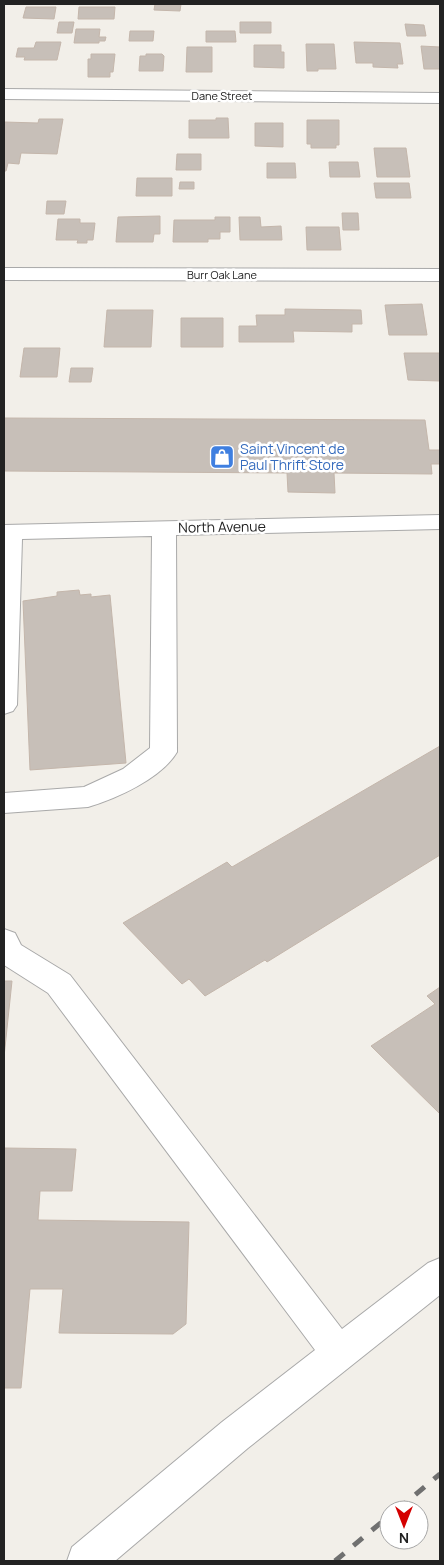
<svg xmlns="http://www.w3.org/2000/svg" width="444" height="1565" viewBox="0 0 444 1565" font-family="Manrope,sans-serif">
<rect width="100%" height="100%" fill="#f2efe9"/>
<path fill="#c7bfb8" stroke="#c4b6ab" d="M155,4H181L180,11L154,10Z
M26,7H56L54,19L23,18Z
M79,7H115L114,19H78Z
M59,22H74L72,33H57Z
M240,22H271V33H240Z
M405,24L424,25L426,36H407Z
M76,29H100L99,37H106L105,41H99V43H74Z
M130,31H154L153,41H129Z
M206,31H235L236,42H206Z
M36,42H61L57,60H24L25,57H16L18,48H34Z
M354,42L400,43L403,64H397L398,68L373,67V63H356Z
M306,44H334L336,69H318V71H307Z
M254,45H281V52H284V68L254,67Z
M421,46L440,47V69H424Z
M187,47H212V72H186Z
M91,54H115L113,72H110V77H88V59H91Z
M146,54H162L164,56L163,71H139L140,56H146Z
M216,118H228L229,138H189V120H216Z
M39,119H63L57,154L21,153L19,164L8,163L6,171H4V122L38,123Z
M307,120H339V145H336V148H311V144H307Z
M255,123H283V147L255,146Z
M374,148H406L410,177H377Z
M177,154H201V170H176Z
M329,162H358L360,177H330Z
M267,163H295L296,178H267Z
M137,178H172V196H136Z
M180,182H194V189H179Z
M374,183H409L411,198H376Z
M47,201H66L64,214H46Z
M342,213H358L359,230H343Z
M160,216V234H154L153,242H116L118,217Z
M215,217H230V232H220V239H208V242H173L174,220H215Z
M239,217H260L261,227L281,226L282,240H240Z
M58,219H80V223H95L93,240H87V243H77L78,240H56Z
M306,227H339L341,250H307Z
M422,304L427,335H389L385,305Z
M285,309L361,310L362,324H352V332L293,331L294,342H239V326H257L256,315H285Z
M107,310H153L151,347H104Z
M181,318H223V347H181Z
M24,348H60L57,377H20Z
M404,353H440V381L408,380Z
M71,368H93L91,382H69Z
M4,418L425,420L429,450H440V464H431L432,474L334,473L335,493L288,492L287,473L4,471Z
M79,590L80,595L91,594V597L110,595L126,763L30,770L23,601L57,596V592Z
M440,746V855L267,962L265,960L205,996L189,979L182,984L123,923L227,862L232,867Z
M4,981H12L4,1057Z
M440,987V1114L371,1046L435,1004L427,996Z
M4,1148L76,1149L72,1191H40L38,1220L189,1222L186,1324L173,1334L59,1333L63,1289H30L21,1388H4Z"/>
<g fill="none" stroke-linecap="round" stroke-linejoin="round">
<defs>
<path id="minor" d="M4,89L440,93V103L4,99Z
M4,268L440,269V281L4,280Z
M440,515V529L176,535L177,752C162,778 116,799 88,807L4,813V793L84,787L123,769L150,748L152,536L22,539L17,705L13,711L4,714V525Z
M4,929L15,933L21,945L70,975L342,1329L428,1263L440,1258V1295L248,1448L115,1561H67L72,1547L222,1422L315,1350L48,993L4,965Z"/>
</defs>
<use href="#minor" stroke="#a9a9a9" stroke-width="2"/>
<use href="#minor" fill="#fff" fill-rule="evenodd"/>
<path stroke="#707070" stroke-width="5" stroke-dasharray="12 12" stroke-linecap="butt" d="M397,1510L440,1474
M335,1561L389,1516"/>
</g>
<defs>
<symbol id="shop-square" viewBox="-11 -11 22 22"><rect x="-9" y="-9" width="18" height="18" rx="4" fill="#3f7fe0" stroke="#fff"/><path d="M-5-2.5h2.3a2.7 3.5 0 0 1 5.4 0H5L5.5 6h-11ZM-1.5-2.5h3a1.5 2.3 0 0 0-3 0Z" fill="#fff"/></symbol>
</defs>
<g fill-rule="evenodd">
<use href="#shop-square" x="208" y="443" width="28" height="28"/>
</g>
<g text-anchor="middle" stroke-width="5" stroke-linejoin="round" paint-order="stroke">
<g font-size="11" fill="#222" stroke="#fff">
<text x="222" y="100">Dane Street</text>
<text x="222" y="279">Burr Oak Lane</text>
</g>
<g font-size="14" fill="#366cbe" stroke="#fff" text-anchor="start">
<text x="240" y="454">Saint Vincent de<tspan x="240" dy="16">Paul Thrift Store</tspan></text>
</g>
<g font-size="14" fill="#222" stroke="#fff">
<text transform="translate(222 527) rotate(-1)" y="5">North Avenue</text>
</g>
</g>
<rect width="444" height="1565" fill="none" stroke="#222222" stroke-width="10"/>
<g transform="translate(404 1525) rotate(180)"><circle r="24" fill="#ffffff" stroke="#a7a7a7"/>
<path d="M0-4L9 19L0 12L-9 19Z" fill="#d40000"/>
<text y="-8" font-size="14" font-weight="bold" text-anchor="middle" fill="#222222">N</text>
</g>
</svg>
